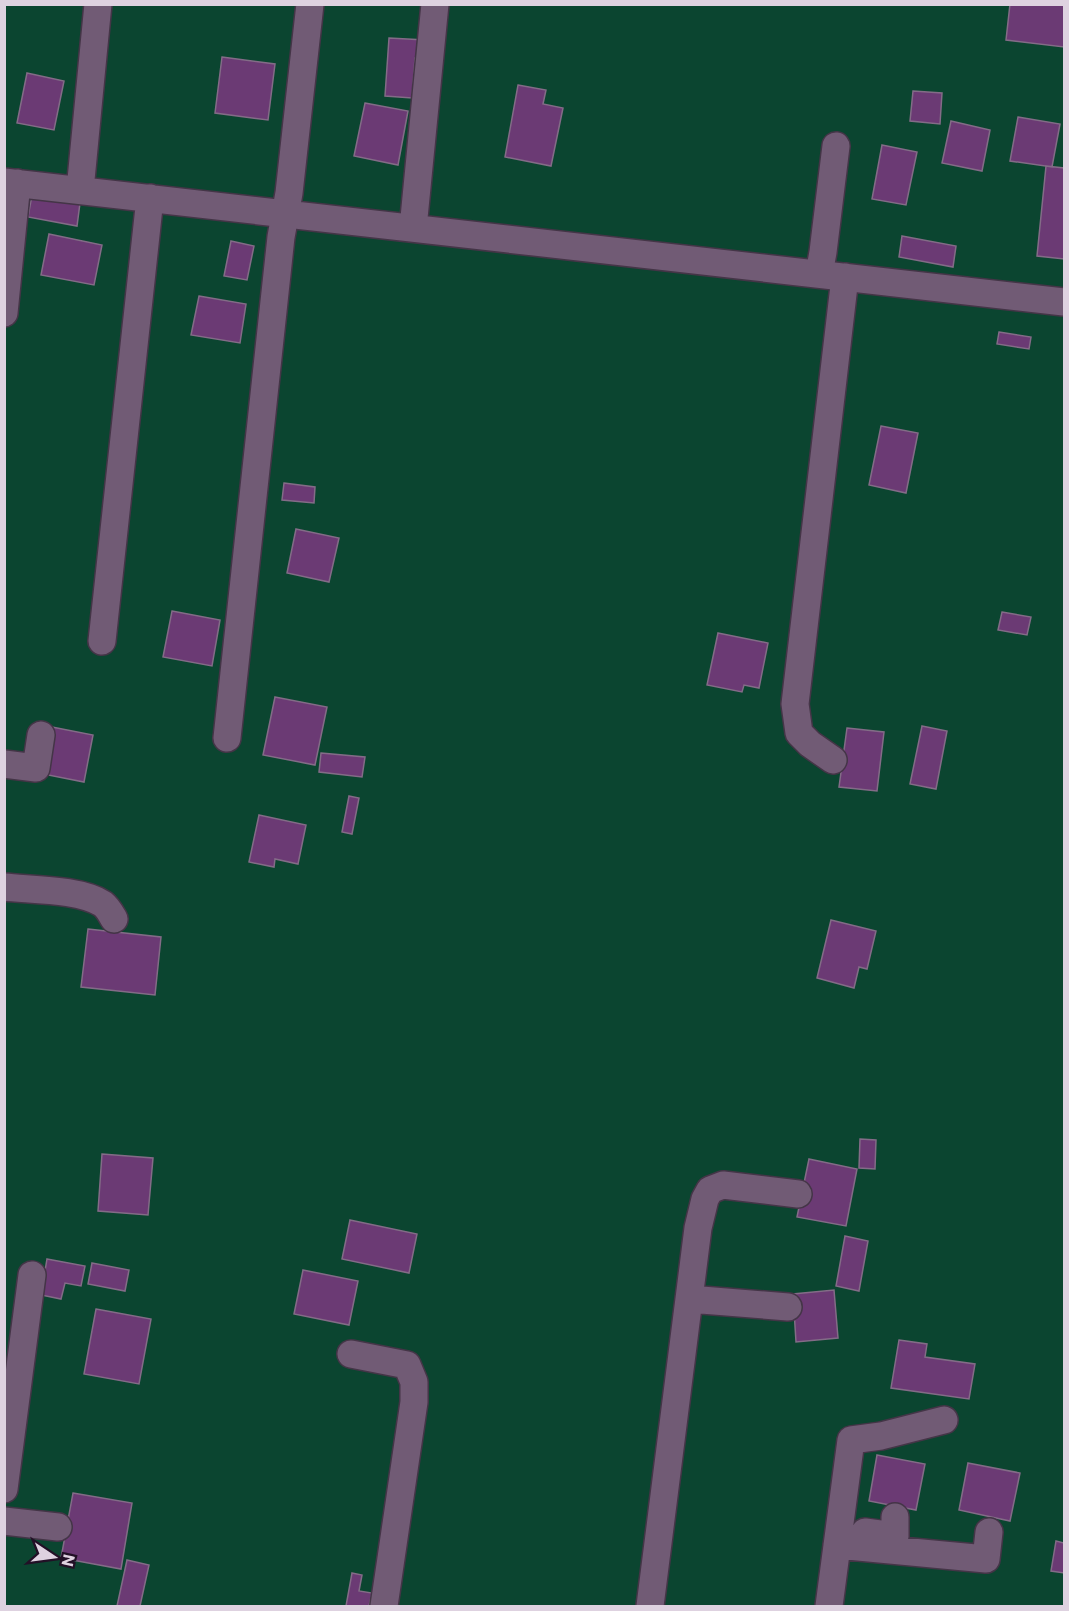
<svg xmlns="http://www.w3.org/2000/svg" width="1069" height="1611" viewBox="0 0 1069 1611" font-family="Commissioner,sans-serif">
<rect width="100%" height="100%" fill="#2c1a30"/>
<path fill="#0b4530" d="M5,5H1064V1606H5Z"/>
<path fill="#6b3a74" stroke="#836c87" stroke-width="1.5" d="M1010,4H1064V47L1006,40Z
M389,38L425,40L424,59L415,58L412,98L385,96Z
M222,57L275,64L268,120L215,113Z
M27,73L64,81L54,130L17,123Z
M518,85L546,90L543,104L563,108L551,166L505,157Z
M913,91L942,93L940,124L910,121Z
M365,103L408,111L398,165L354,156Z
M1018,117L1060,124L1052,167L1010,161Z
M951,121L990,130L982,171L942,163Z
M882,145L917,152L906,205L872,199Z
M1046,166L1064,168V259L1037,256Z
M32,195L80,203L77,226L28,217Z
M49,234L102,245L94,285L41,275Z
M902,236L956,246L953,267L899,257Z
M231,241L254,246L247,280L224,276Z
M199,296L246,304L240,343L191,335Z
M999,332L1031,337L1029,349L997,344Z
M881,426L918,433L906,493L869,485Z
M284,483L315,487L314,503L282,500Z
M296,529L339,538L329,582L287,573Z
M172,611L220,620L212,666L163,657Z
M1002,612L1031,617L1027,635L998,630Z
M718,633L768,643L759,688L744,685L742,692L707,685Z
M275,697L327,707L315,765L263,755Z
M922,726L947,731L936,789L910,784Z
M52,727L93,735L84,782L43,774Z
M847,728L884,732L877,791L839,787Z
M321,753L365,757L362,777L319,772Z
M349,796L359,798L352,834L342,832Z
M259,815L306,825L298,864L275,859L274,867L249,862Z
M831,920L876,931L867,969L859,967L854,988L817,978Z
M88,929L161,937L155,995L81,987Z
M860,1139L876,1140L875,1169L859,1168Z
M102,1154L153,1158L148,1215L98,1211Z
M809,1159L857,1169L846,1226L797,1217Z
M350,1220L417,1234L409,1273L342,1259Z
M845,1236L868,1241L859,1291L836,1286Z
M47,1259L85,1266L81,1286L65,1283L61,1299L41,1295Z
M92,1263L129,1270L125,1291L88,1284Z
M303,1270L358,1281L349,1325L294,1314Z
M834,1290L838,1338L796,1342L793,1294Z
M96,1309L151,1319L139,1384L84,1374Z
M899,1340L927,1344L925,1357L975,1364L969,1399L891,1388Z
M877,1455L925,1464L916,1510L869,1501Z
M968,1463L1020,1473L1010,1521L959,1510Z
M73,1493L132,1503L121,1569L61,1558Z
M1056,1541L1064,1543V1573L1051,1571Z
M127,1560L149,1565L140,1606H117Z
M352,1573L362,1575L359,1591L372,1593L369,1606H346Z"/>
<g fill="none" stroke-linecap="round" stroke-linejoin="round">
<defs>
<path id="minor" d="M4,182L1064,302
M80,190L98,4
M413,228L435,4
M819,274L823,252L836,146
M4,313L17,183
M102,641L150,198
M227,738L281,237L289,193L310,4
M833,760L810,744L799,733L795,704L845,277
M4,764L36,768L41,735
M4,887C32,890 80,889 103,904C108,908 111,914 114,919
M689,1299L788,1307
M351,1354L407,1365L414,1382V1402L384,1606
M4,1489L32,1275
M4,1521L58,1527
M865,1532L895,1536V1517
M837,1545L986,1559L989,1532
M650,1606L698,1228L705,1199L710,1190L723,1185L798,1194
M829,1606L851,1440L881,1436L944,1420"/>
</defs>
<use href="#minor" stroke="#443547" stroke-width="30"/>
<use href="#minor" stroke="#715b75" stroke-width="27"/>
</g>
<rect width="1069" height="1611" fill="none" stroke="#ded2e0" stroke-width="12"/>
<g transform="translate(54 1557) rotate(103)" stroke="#221026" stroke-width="4.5" paint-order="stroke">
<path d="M0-4.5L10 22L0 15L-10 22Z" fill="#ded2e0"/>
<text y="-9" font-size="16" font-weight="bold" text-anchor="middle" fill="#ded2e0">N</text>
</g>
</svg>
